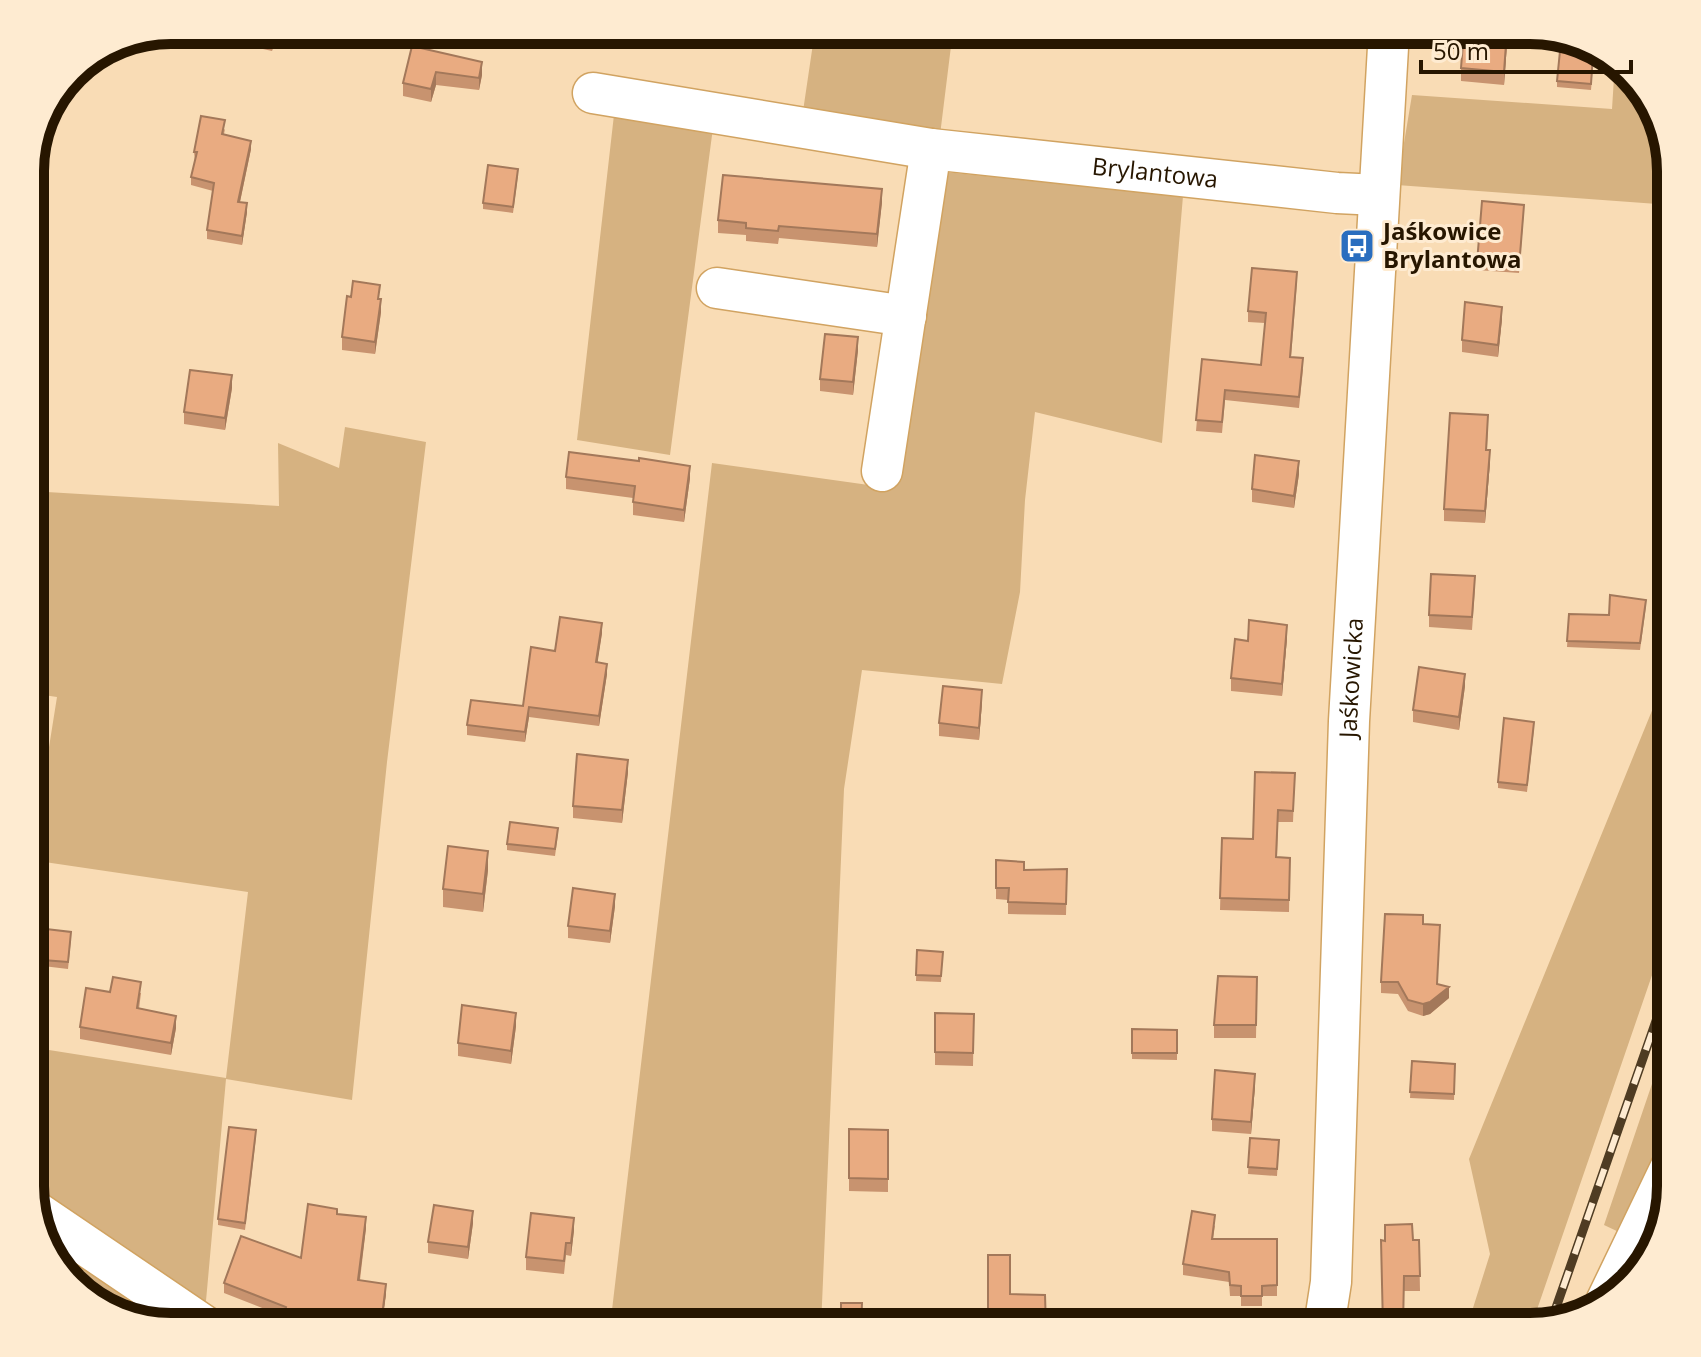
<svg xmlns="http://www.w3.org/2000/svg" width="1701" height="1357" viewBox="0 0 1701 1357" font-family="'Open Sans',sans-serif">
<rect width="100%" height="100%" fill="#f9dcb5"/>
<path fill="#d6b281" d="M815,30H953L940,135L802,118Z
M1615,62L1623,65L1657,109L1671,171V205L1397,185L1412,95L1612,109Z
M615,106L714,120L670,455L577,440Z
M935,171L1183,196L1162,443L1035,412L1025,500L1020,592L1002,684L862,670L844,789L821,1327H610L712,463L890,488Z
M345,427L426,442L387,762L352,1100L226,1079L205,1312L31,1196L49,1050L226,1078L248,892L31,860L57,697L30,693V491L279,506L278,443L339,468Z
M1671,664V920L1531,1327H1467L1490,1254L1469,1159Z
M1671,1028V1137L1621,1233L1604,1225Z
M47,1230L170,1327L78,1292L50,1255Z"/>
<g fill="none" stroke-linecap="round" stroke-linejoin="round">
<defs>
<g id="minor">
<path id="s1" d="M593,93L931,149L1337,193L1379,195"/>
<path d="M717,288L906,316"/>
<path d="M882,471L931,149"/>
<path d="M35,1211L206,1327"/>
<path d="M1606,1302L1671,1167"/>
<path id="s2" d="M1324,1327L1331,1282L1349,721L1389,30"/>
</g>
</defs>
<use href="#minor" stroke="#d1a361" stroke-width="43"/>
<use href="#minor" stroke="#fff" stroke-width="40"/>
<defs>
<path id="rail" d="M1551,1322L1671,978"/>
</defs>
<use href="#rail" stroke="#4f3c23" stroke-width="9"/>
<use href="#rail" stroke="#feebd1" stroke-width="6" stroke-dasharray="18" stroke-linecap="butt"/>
</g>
<path fill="#c8936f" d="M231,30H276L272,51L231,42Z
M552,30H578L577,34Z
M1508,30L1504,85L1461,81V68Z
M412,46L482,75L479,90L436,85L431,102L403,96V83Z
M1594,54L1591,90L1557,87V81Z
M44,111L39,156L32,155Z
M225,129L224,134L251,149L240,202L247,212L242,245L207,239V230L213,191L191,185V177L195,161L194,152Z
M518,175L513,213L483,209V203Z
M882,202L877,247L779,238L778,244L746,241V235L718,233V220Z
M1524,211L1519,273L1477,270V263Z
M1297,282L1291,357L1303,369L1299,408L1225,400L1222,433L1196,431L1202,359L1261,365L1265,323L1248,322V311Z
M380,299L381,312L375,354L342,350V337Z
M1502,319L1498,357L1462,352V340Z
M858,350L853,395L820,391V379Z
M232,388L225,430L184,424V412Z
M30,392L39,403L34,458H30Z
M1488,427L1487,450L1490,462L1485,523L1444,521V509Z
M639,461L690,478L684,522L633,515V498L566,489V477Z
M1299,474L1294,508L1252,502V489Z
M1475,588L1472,630L1429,627V615Z
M1646,606L1640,650L1567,647L1569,614L1609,615Z
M602,633L597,663L607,674L599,726L529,717L525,742L467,735V725L523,706L555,651Z
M1287,638L1282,696L1231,691V678L1248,641Z
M1465,686L1459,730L1413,722V710Z
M982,702L979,740L939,736V723Z
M1534,729L1527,792L1498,788V782Z
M628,772L622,823L573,818V806Z
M1295,773L1293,822H1278L1277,857L1290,858L1289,912L1220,910L1222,838L1253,839Z
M558,834L555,856L507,850V844Z
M996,860L1024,870L1067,869L1066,915L1008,914V900L996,899Z
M488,870L483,912L443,907V889Z
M615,906L610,943L568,938V926Z
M1423,924L1437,984L1449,998L1430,1014L1423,1016L1408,1011L1398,994L1381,993V982Z
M71,939L68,969L43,966V960Z
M917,950L943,952L941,982L916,981Z
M1257,977L1256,1038H1214V1025Z
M110,992L141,993L139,1009L176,1028L171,1055L80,1039V1027Z
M935,1013L974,1014L973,1066L935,1065Z
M516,1026L511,1064L458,1056V1043Z
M1132,1029L1177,1030V1060L1132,1059Z
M1412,1061L1455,1064L1454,1100L1410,1098Z
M1255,1086L1251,1134L1212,1131V1119Z
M849,1129L888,1130V1192L849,1191Z
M256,1137L245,1230L218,1225V1219Z
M1250,1138L1279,1140L1277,1176L1248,1174Z
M337,1214L366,1228L360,1280L386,1294L382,1327H325L285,1322V1317L224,1293V1283L301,1258Z
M473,1223L468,1259L428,1253V1242Z
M1215,1225L1213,1239H1277V1296H1262V1306H1241V1296H1230L1229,1282L1183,1275V1264Z
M574,1230L571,1256L566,1255L564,1274L526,1270V1257Z
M1419,1240L1420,1291H1404L1385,1241Z"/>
<path fill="#a3785a" d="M273,30H276L272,51V38Z
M1507,30H1508L1504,85V72Z
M482,62V75L479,90V78Z
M436,72V85L431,102V89Z
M44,111V118L39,156V143Z
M251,141V149L238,211V202Z
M882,189V202L877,247V234Z
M247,203V212L242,245V236Z
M381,299V312L375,354V342Z
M1502,307V319L1498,357V345Z
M858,337V350L853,395V382Z
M232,375V388L225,430V418Z
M1490,450V462L1485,523V511Z
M1299,461V474L1294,508V496Z
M690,466V478L684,522V510Z
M602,623V633L596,673V662Z
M1287,625V638L1282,696V684Z
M607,664V674L599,726V716Z
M1465,674V686L1459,730V717Z
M982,690V702L979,740V728Z
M529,707V717L525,742V732Z
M628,760V772L622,823V810Z
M488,851V870L483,912V894Z
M615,894V906L610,943V931Z
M1449,987V998L1430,1014L1423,1016V1004Z
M516,1013V1026L511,1064V1051Z
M176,1016V1028L171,1055V1043Z
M1255,1074V1086L1251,1134V1122Z
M473,1211V1223L468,1259V1247Z
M366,1217V1228L358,1291V1280Z
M574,1218V1230L571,1256V1243Z
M386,1284V1294L381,1327V1324Z"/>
<path fill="#e9ab81" stroke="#a3785a" stroke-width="2" d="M232,30H273L272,38Z
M1464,30H1507L1504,72L1461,68Z
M1561,41L1593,54L1591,84L1557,81Z
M412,46L482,62L479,78L436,72L431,89L403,83Z
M201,116L225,120L222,134L251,141L238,202L247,203L242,236L207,230L214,183L191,177L197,152H194Z
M42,117L39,143H35Z
M488,165L518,169L513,207L483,203Z
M723,175L882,189L877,234L779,226L778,231L746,228V223L718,220Z
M1482,201L1524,205L1519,267L1477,263Z
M1252,268L1297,272L1290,357L1303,358L1299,397L1225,390L1222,422L1196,420L1202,359L1261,365L1266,313L1248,311Z
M353,281L380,285L378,299H381L375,342L342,337L347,296L351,297Z
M1465,302L1502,307L1498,345L1462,340Z
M825,334L858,337L853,382L820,379Z
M190,370L232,375L225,418L184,412Z
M30,392L39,393L34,448H30Z
M1450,413L1488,415L1486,450H1490L1485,511L1444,509Z
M569,452L639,461V458L690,466L684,510L633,502L635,486L566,477Z
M1255,455L1299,461L1294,496L1252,489Z
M1431,574L1475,576L1472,617L1429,615Z
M1610,595L1646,600L1640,643L1567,641L1569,614L1609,615Z
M560,617L602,623L596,662L607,664L599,716L529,707L525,732L467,725L471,700L523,706L531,647L555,651Z
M1249,620L1287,625L1282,684L1231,678L1235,639L1248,641Z
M1419,667L1465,674L1459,717L1413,710Z
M943,686L982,690L979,728L939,723Z
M1504,718L1534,722L1527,785L1498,782Z
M577,754L628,760L622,810L573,806Z
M1255,772L1295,773L1293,811L1278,810L1276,857L1290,858L1289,900L1220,898L1222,838L1253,839Z
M510,822L558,828L555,849L507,844Z
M448,846L488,851L483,894L443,889Z
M996,860L1024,862V870L1067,869L1066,904L1008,902L1009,888H996Z
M573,888L615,894L610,931L568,926Z
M1385,914L1423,915V924L1440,925L1437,984L1449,987L1430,1002L1423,1004L1408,1000L1398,982H1381Z
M46,929L71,932L68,962L43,960Z
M917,950L943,952L941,976L916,975Z
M1218,976L1257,977L1256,1025H1214Z
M113,977L141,982L137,1008L176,1016L171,1043L80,1027L86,988L110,992Z
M462,1005L516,1013L511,1051L458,1043Z
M935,1013L974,1014L973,1053L935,1052Z
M1132,1029L1177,1030V1053H1132Z
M1412,1061L1455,1064L1454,1094L1410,1092Z
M1215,1070L1255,1074L1251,1122L1212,1119Z
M229,1127L256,1130L245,1223L218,1219Z
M849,1129L888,1130V1179L849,1178Z
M1250,1138L1279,1140L1277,1169L1248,1167Z
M308,1204L337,1209V1214L366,1217L358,1280L386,1284L381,1324L285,1311L286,1307L224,1283L241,1236L301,1258Z
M434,1205L473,1211L468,1247L428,1242Z
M1192,1211L1215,1215L1212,1239H1277V1285L1262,1286V1296H1241V1286L1230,1285L1229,1272L1183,1264Z
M531,1213L574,1218L571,1243H566L564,1261L526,1257Z
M1412,1224L1413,1240H1419L1420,1276H1404L1403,1327H1383L1381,1240L1385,1241V1225Z
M988,1255H1010V1294L1045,1295L1046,1327H988Z
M841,1303H862L861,1327H841Z"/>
<defs>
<symbol id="bus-square" viewBox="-11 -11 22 22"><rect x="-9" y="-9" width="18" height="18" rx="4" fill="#2a6ebf" stroke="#feebd1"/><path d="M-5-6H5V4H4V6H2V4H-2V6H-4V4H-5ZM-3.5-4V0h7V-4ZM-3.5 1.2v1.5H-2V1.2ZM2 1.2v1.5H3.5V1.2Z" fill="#fff"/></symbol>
</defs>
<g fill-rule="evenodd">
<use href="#bus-square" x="1337" y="226" width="40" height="40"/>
</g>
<g text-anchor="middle" stroke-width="6" stroke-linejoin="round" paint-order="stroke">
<g font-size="24" fill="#271600" stroke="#feebd1">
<text dy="8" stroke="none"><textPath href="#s1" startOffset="568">Brylantowa</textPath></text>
<text dy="8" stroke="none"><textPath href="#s2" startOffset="650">Jaśkowicka</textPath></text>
</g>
<g font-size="24" font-weight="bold" fill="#271600" stroke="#feebd1" text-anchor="start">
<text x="1383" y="240">Jaśkowice<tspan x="1383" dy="28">Brylantowa</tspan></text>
</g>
</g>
<path d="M0 0H1701V1357H0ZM171 44H1530A127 127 0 0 1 1657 171V1186A127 127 0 0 1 1530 1313H171A127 127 0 0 1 44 1186V171A127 127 0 0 1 171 44Z" fill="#feebd1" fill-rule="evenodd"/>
<path fill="none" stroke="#271600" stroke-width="10" d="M171 44H1530A127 127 0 0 1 1657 171V1186A127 127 0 0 1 1530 1313H171A127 127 0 0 1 44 1186V171A127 127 0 0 1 171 44Z"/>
<path d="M1421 60v12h210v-12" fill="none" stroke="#271600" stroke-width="4"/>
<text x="1433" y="60" font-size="24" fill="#271600" stroke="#feebd1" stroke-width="6" paint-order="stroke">50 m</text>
</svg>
